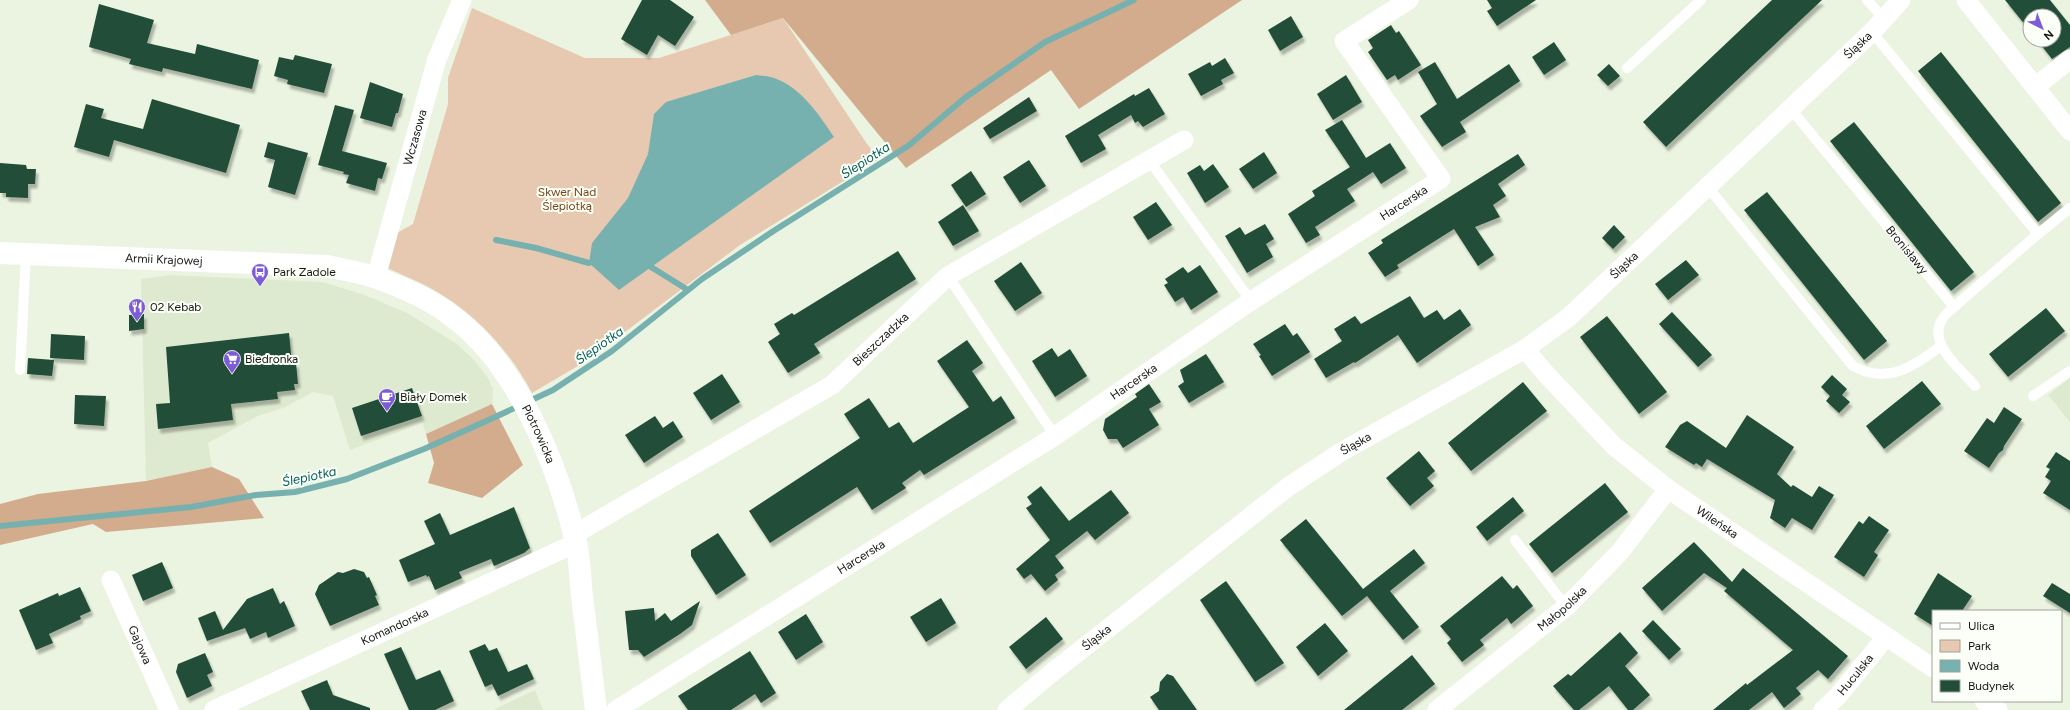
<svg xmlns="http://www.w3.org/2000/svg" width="2070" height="710" viewBox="0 0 2070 710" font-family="Figtree,sans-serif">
<defs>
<filter id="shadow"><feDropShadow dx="2.5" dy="4.5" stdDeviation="1" flood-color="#0004"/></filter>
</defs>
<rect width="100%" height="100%" fill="#ebf4e0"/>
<path fill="#deeacf" d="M170,275L322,282L365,295L409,314L457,344L474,360L488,378L493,389L492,404L426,434L423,423L350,450L333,396L313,392L283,408L258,416L208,443L212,467L146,481L141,279Z
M2070,378V422L2048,395Z
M535,690L543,710H493Z"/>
<path fill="#e7c9b1" d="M472,8L585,58H659L783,18L867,144L879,159L740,245L588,360L532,393C510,351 474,312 432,289C418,281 402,275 387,268L395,234L413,224L448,104V78Z"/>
<path fill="#d2ac8d" d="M705,0H1242L1079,109L1051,70L906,168L783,18L731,35Z
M492,404L523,465L482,498L428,483L434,463L426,434Z
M212,467L239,479L264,518L106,532L93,524L0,545V504L38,494L146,481Z"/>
<path fill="#76b1af" d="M756,75C762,76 769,76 774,78C801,87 820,116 834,137L619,290L589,263L592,243L628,198L648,154L654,114L666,102Z"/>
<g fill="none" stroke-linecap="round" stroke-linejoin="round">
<path stroke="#76b1af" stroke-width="6" d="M496,240L536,248L589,263
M651,267L688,290
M0,526L191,507L256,495L295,492L347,479L424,449L493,418L553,390L612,351L702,279L775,230L908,146L966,97L1045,42L1134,0"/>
</g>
<path fill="#224e38" filter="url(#shadow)" d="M642,0H670L694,17L675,46L658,35L647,55L621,39Z
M1487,0H1536L1497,26L1487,11L1492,8Z
M1772,0H1822L1666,147L1643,122Z
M2005,0H2050L2070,25V47L2052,59L2037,40H2054V16H2030V31Z
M99,4L154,20L147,43L195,54L197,44L259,60L252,89L163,68L162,72L129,64L131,59L89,47Z
M1291,16L1303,37L1280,51L1268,30Z
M1391,25L1396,33L1399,31L1421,65L1398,80L1395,75L1387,80L1368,52L1373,48L1368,40Z
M1554,42L1566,60L1544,75L1532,57Z
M1941,52L2061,203L2038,222L1918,71Z
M295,55L332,64L324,93L287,84L288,80L274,76L279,57L293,60Z
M1225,58L1234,73L1221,80L1223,84L1201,96L1188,74L1210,62L1212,66Z
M1435,62L1457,99L1509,64L1520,81L1460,122L1466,132L1442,147L1420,116L1437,104L1418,72Z
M1609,64L1620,76L1608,86L1597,75Z
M1346,75L1362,102L1333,120L1317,94Z
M370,82L403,94L398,113H396L392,127L360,118Z
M1149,88L1165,114L1143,127L1138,121L1135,123L1131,115L1098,135L1106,149L1081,163L1065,136L1134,94L1135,96Z
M1029,97L1037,111L990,139L983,128Z
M152,99L240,125L226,173L114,140L109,157L74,147L86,104L104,109L101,118L143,129Z
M335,105L354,110L342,151L387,163L382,179L378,178L375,191L346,183L349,175L343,174L344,172L318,165Z
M1342,120L1366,158L1390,143L1406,168L1381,184L1373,172L1347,189L1355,201L1315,227L1320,235L1306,243L1288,214L1315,196L1312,191L1350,167L1325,130Z
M1854,122L1974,272L1951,291L1830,141Z
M268,142L308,153L295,195L268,187L275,160L264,157Z
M1264,152L1277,173L1253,189L1239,169Z
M1518,154L1525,165L1498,184L1506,196L1493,205L1500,217L1475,227L1494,255L1478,266L1454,229L1397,265L1399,268L1385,277L1368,253L1383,243L1381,240Z
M1029,160L1046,186L1020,203L1003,177Z
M0,163L26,165L27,169H36L35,184H28V198L6,197V193H0Z
M1213,164L1229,187L1205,203L1187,173L1200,165L1204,171Z
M971,171L986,194L966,207L951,185Z
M1767,192L1887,341L1864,360L1744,210Z
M1156,202L1172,225L1148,240L1133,217Z
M963,205L979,231L953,246L938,222Z
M1265,224L1274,239L1266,244L1273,257L1247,273L1225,236L1240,227L1245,235Z
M1614,225L1625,237L1613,249L1602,238Z
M898,251L916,279L814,344L820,353L788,373L768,342L780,334L774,324L792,313L794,315Z
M1686,260L1699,275L1668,300L1655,284Z
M1021,262L1042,293L1015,311L994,281Z
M1200,265L1218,292L1191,310L1183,297L1175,302L1164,285L1168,283L1165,279L1183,267L1188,273Z
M1410,296L1424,318L1437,310L1444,320L1460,309L1471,325L1417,363L1398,335L1355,363L1354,362L1326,378L1314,359L1342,341L1334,329L1355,316L1361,324Z
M2046,308L2065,331L2008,377L1989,354Z
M1672,312L1712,355L1698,367L1659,324Z
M144,314V329L129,331V315Z
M1607,316L1667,392L1639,414L1580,337Z
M1285,324L1293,336L1297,333L1310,352L1272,376L1259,356L1261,355L1253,344Z
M289,333L292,363H296L298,384H294L295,390L277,392L278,399L231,404L233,420L158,429L156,404L170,403L166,347Z
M51,334L85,336L84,360L50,358Z
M967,340L983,363L972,371L993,402L1001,396L1015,418L924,475L920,470L902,483L906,488L872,510L857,487L770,543L749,511L860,438L844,414L869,398L889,428L899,422L913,443L969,407L937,361Z
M1052,348L1058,357L1070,349L1087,376L1055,397L1032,361Z
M1206,354L1224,382L1189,403L1178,386L1184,382L1180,370Z
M28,358L54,360L52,376L27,374Z
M722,374L740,402L711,420L693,393Z
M1832,375L1847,389L1842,395L1850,402L1839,413L1826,401L1830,396L1821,387Z
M1922,381L1941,404L1884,449L1866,426Z
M1523,382L1547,411L1471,471L1448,443Z
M1149,384L1161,402L1149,409L1159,425L1123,448L1117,439H1108L1103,430L1105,419L1137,397L1135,394Z
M412,388L422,416L361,436L352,408Z
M75,395L106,396L104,426L74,424Z
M2004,407L2022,419L2004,446L2003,450L1999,453L1989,468L1964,451L1987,418L1994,423Z
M1747,415L1794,447L1777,474L1791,487L1793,485L1812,497L1819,486L1834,495L1812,530L1792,518L1785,528L1770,518L1775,500L1707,459L1702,467L1696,463L1694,465L1665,447L1680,425L1687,421L1726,448Z
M655,416L663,428L673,421L683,437L644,463L625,435Z
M1419,451L1435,471L1427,478L1434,486L1410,506L1386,478Z
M2056,452L2070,461V510L2043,493L2051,481L2045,477L2050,469L2046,467Z
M1605,483L1628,512L1552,573L1529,544Z
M1041,486L1069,521L1111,490L1129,513L1095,540L1087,531L1055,556L1064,568L1055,575L1058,580L1045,591L1031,574L1024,579L1016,569L1050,540L1026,508L1032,504L1027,497Z
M1513,497L1524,511L1487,541L1476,527Z
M514,507L530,548L524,553L494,566L491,559L459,572L462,578L435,590L429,576L427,577L426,575L408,582L399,560L435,544L424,521L440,513L450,535Z
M1869,516L1889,530L1874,552L1878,555L1864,577L1834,557L1859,521L1863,524Z
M1306,519L1363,589L1414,549L1425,563L1390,591L1419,627L1403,640L1367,596L1342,616L1280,540Z
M718,533L746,575L716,595L691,556V550Z
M1694,542L1732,582L1743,568L1848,656L1828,679L1818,670L1796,688L1801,694L1784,708L1772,692L1749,710H1713L1746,683L1747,685L1793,650L1724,591L1727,588L1704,573L1662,611L1642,588Z
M162,562L173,588L143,601L132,575Z
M354,569L364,572L367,578L369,577L377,595L375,596L379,605L330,626L315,594L319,585L338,572L343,573Z
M1938,573L1972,596L1962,611H1933V626L1914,614Z
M1502,576L1513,589L1517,585L1533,606L1511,624L1507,618L1480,640L1484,645L1462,662L1447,643L1451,639L1440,626Z
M1226,581L1284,663L1255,682L1200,600Z
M2052,583L2070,594V613L2043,596Z
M80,587L91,611L80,616L81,619L49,634L53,643L36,650L19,610L58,593L59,596Z
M273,588L280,604L284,601L295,626L268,638L266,632L250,639L245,628L207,641L198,618L215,611L223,630L247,599Z
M941,598L956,623L926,642L910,617Z
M700,601L692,625L680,634L644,657L638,650H629L625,611L654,608L655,621L665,613L671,621Z
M806,614L823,642L796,660L778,632Z
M1046,617L1063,639L1026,669L1009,647Z
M1653,620L1681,649L1669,660L1642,631Z
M1325,623L1348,651L1318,676L1296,647Z
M1620,632L1638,653L1625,666L1650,695L1633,710H1628L1609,686L1579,710H1574L1553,686L1568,674L1571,676Z
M485,644L489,651L497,648L508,672L527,664L534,679L498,696L492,684L485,687L469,651Z
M401,647L416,680L440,670L454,701L435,710H409L384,654Z
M750,651L776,693L761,703L755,694L731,710H688L678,696Z
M205,653L213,672L207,675L212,686L187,698L176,672L178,664Z
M1412,655L1435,684L1402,710H1344Z
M1167,674L1173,676L1197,710H1159L1150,697L1159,691L1160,682Z
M327,680L333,695L370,708V710H310L301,691Z"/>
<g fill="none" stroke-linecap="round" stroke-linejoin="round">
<g stroke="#fff" stroke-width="10">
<path d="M1867,0L1884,19"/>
<path d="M1627,68L1701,0"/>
<path id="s1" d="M1790,108L1954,307L2038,234L1872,32"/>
<path d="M1149,160L1251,301"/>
<path d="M1707,186L1853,366C1887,385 1913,367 1941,346"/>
<path d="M2038,234L2070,208"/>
<path d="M948,276L1055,436"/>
<path d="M1954,307C1951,310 1945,314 1943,318C1926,343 1960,368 1975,386"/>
<path d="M20,370L26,254"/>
<path d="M2033,396L2070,371"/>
<path d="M1515,540L1557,595L1567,606"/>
</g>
<g stroke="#fff" stroke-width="19">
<path d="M1966,0L2070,131"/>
<path d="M2035,87L2070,59"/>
<path id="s2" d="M376,277L437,59L462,0"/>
<path id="s3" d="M1525,349L1546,374L1614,446L1668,489L1933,668"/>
<path id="s4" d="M573,535L832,385L948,276L1184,140"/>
<path id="s5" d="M111,580L169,710"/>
<path d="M1984,701L1998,710"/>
<path id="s6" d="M214,710L576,543"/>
<path id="s7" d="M616,710L1055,436L1251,301L1441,179L1344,41L1409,0"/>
<path id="s8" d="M1007,710L1054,671L1288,487L1341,452L1525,349L1569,317L1872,32L1901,0"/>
<path id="s9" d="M1437,710L1567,606L1620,552L1668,489"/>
<path id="s10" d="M1823,710L1838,696L1886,637"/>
</g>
<path stroke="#fff" stroke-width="22" id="s11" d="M0,253L327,266C343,270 361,272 377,278C402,287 430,299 452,316C517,363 558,466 576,542C580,559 580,578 582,596C587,634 591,672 596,710"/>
</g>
<defs>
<symbol id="bus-pin" viewBox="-11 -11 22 30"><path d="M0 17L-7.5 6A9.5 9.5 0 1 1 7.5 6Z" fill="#7d5cd7" stroke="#fbfff7"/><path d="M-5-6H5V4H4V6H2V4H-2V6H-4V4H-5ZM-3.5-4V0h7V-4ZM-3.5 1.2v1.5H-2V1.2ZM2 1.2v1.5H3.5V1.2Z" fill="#fff"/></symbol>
<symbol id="restaurant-pin" viewBox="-11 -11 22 30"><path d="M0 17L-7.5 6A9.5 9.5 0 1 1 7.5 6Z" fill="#7d5cd7" stroke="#fbfff7"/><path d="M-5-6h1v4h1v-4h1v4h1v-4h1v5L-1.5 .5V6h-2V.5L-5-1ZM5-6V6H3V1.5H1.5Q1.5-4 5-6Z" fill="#fff"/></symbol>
<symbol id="supermarket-pin" viewBox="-11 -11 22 30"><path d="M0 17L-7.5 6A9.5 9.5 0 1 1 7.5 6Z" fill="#7d5cd7" stroke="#fbfff7"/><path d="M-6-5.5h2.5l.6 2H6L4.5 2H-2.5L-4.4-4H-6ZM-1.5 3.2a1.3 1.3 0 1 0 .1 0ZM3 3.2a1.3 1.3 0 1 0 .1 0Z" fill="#fff"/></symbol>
<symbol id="cafe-pin" viewBox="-11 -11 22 30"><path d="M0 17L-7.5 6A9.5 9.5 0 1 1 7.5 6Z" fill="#7d5cd7" stroke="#fbfff7"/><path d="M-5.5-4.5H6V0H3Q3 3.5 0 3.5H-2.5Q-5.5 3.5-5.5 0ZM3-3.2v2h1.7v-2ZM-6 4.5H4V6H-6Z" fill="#fff"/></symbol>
</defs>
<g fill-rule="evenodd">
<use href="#bus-pin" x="250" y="262" width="20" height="27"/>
<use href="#restaurant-pin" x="127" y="297" width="20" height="27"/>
<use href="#supermarket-pin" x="222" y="349" width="20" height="27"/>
<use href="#cafe-pin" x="377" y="387" width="20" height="27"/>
</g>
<g text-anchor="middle" stroke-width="4" stroke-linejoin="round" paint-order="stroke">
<g font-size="12" fill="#151811" stroke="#fbfff7">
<text dy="4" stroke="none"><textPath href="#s8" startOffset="1084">Śląska</textPath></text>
<text dy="4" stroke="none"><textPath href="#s2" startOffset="145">Wczasowa</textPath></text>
<text dy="4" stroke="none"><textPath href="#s7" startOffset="937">Harcerska</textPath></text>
<text dy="4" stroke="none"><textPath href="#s1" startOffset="184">Bronisławy</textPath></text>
<text dy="4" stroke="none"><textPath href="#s11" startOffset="164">Armii Krajowej</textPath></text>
<text dy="4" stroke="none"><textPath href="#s8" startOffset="763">Śląska</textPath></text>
<text dy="4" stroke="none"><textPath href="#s4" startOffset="366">Bieszczadzka</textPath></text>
<text dy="4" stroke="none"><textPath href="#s7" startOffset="613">Harcerska</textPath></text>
<text dy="4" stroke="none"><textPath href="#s11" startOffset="611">Piotrowicka</textPath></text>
<text dy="4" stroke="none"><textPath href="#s8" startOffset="439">Śląska</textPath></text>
<text dy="4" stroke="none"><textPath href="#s3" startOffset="260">Wileńska</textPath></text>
<text dy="4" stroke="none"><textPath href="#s7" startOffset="289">Harcerska</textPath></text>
<text dy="4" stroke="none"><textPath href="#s9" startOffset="161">Małopolska</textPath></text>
<text dy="4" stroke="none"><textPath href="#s6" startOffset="199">Komandorska</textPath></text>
<text dy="4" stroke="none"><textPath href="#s8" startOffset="115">Śląska</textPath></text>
<text dy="4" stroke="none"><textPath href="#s5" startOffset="71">Gajowa</textPath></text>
<text dy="4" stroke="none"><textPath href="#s10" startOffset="48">Huculska</textPath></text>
</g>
<g font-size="12" fill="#774614" stroke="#fbfff7">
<text x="567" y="196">Skwer Nad<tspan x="567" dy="14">Ślepiotką</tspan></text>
</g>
<g font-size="12" fill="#151811" stroke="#fbfff7" text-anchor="start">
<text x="273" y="276">Park Zadole</text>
<text x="150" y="311">02 Kebab</text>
<text x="245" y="363">Biedronka</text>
<text x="400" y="401">Biały Domek</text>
</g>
<g font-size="13" font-style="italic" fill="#025d5b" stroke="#fbfff7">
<text transform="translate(865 160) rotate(-33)" y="5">Ślepiotka</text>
<text transform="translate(599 345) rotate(-35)" y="5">Ślepiotka</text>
<text transform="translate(309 476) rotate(-12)" y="5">Ślepiotka</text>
</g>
</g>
<rect x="1932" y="610" width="130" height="92" fill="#fbfff7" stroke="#9fa39b"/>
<rect x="1940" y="623" width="20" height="6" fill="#ffffff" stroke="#9fa39b"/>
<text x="1968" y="630" font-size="12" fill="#151811">Ulica</text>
<rect x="1940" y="640" width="20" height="12" fill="#e7c9b1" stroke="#9fa39b"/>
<text x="1968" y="650" font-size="12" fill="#151811">Park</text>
<rect x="1940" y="660" width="20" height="12" fill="#76b1af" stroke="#9fa39b"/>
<text x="1968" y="670" font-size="12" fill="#151811">Woda</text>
<rect x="1940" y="680" width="20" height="12" fill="#224e38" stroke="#9fa39b"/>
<text x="1968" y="690" font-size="12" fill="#151811">Budynek</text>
<g transform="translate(2042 28) rotate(138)"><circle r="19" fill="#fbfff7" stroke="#9fa39b"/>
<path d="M0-3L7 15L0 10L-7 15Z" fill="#7d5cd7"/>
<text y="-6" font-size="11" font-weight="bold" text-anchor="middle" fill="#151811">N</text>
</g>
</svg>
